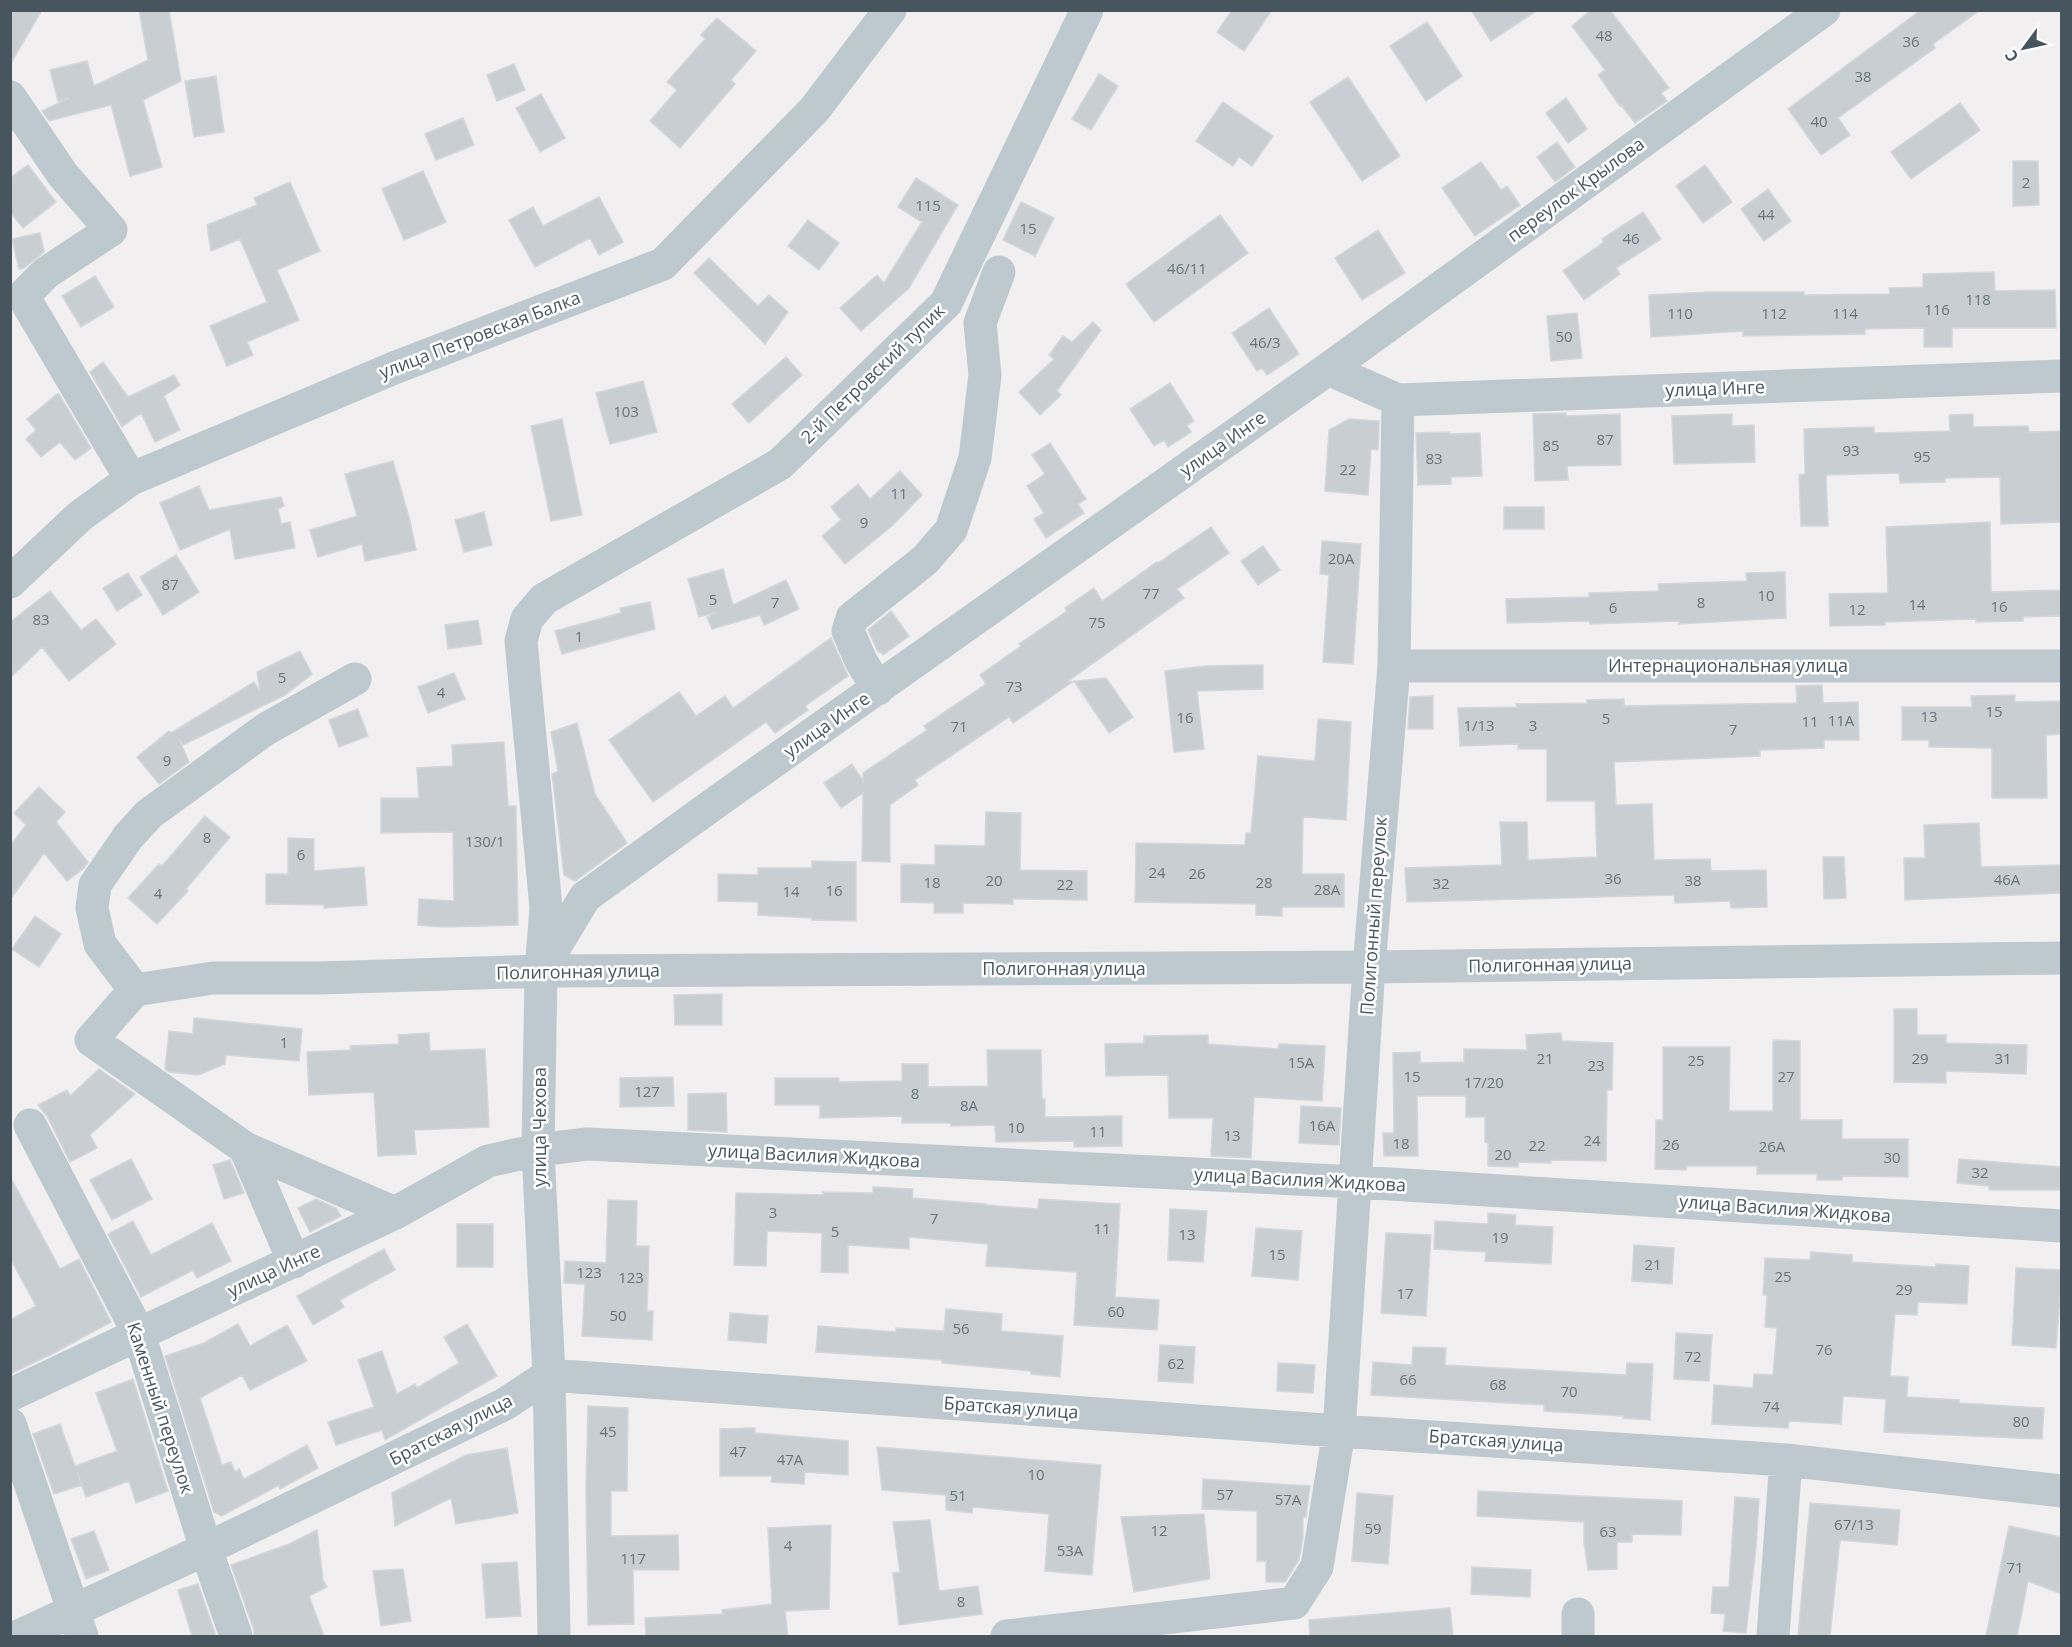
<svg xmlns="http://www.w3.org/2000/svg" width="2072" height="1647" viewBox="0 0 2072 1647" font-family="'Open Sans',sans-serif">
<rect width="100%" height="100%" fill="#f2eff0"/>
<path fill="#c9ced2" stroke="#d3d7db" stroke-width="1.5" d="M10,10H42L10,65Z
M139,10H169L181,81L143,100L162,167L130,176L111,105L49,121L42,111L69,98L58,101L50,70L87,61L94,86L148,60Z
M1232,10H1272L1244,51L1217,32Z
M1471,10H1538L1491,41Z
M1591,10H1610L1669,88L1661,93L1667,101L1635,123L1621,105L1620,106L1598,75L1605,70L1572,26Z
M1921,10H1980L1933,44L1935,48L1838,118L1850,135L1821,155L1788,109Z
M717,18L756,51L731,80L735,84L680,148L650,121L677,90L667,82L705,39L701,35Z
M1427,22L1462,76L1426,101L1390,46Z
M514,64L525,90L497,101L487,75Z
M1099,74L1118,86L1091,130L1072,119Z
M216,76L224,132L194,137L185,81Z
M1348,77L1400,156L1362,181L1310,102Z
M541,94L565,138L540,152L516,108Z
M1566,98L1587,129L1568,143L1546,113Z
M1223,102L1273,136L1252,166L1239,157L1233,166L1196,141Z
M1960,103L1980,130L1911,179L1891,152Z
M463,118L474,145L436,160L425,134Z
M1557,142L1575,167L1555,182L1537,157Z
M2013,161H2038L2039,205L2013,206Z
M1481,162L1501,190L1507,186L1520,205L1475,236L1442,188Z
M28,165L56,202L23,228L10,212V178Z
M1705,165L1732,202L1703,223L1676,186Z
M423,171L446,222L404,240L382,189Z
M916,178L958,205L909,288L861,331L840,308L877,275L884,283L922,222L898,207Z
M290,182L320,251L277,270L299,320L247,342L253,355L227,366L210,326L267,302L240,239L211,251L207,225L257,205L254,198Z
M1768,189L1791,221L1764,241L1741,209Z
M599,197L623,242L599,255L590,238L535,267L509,220L533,207L543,226Z
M1021,202L1054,218L1035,256L1003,240Z
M1643,212L1661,239L1616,268L1620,274L1584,300L1563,271L1604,242L1602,239Z
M1220,215L1248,253L1154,322L1126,284Z
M808,220L839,243L819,270L788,246Z
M1378,230L1405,273L1362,300L1335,258Z
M40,233L44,252L24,268L19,269L12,239Z
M709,258L758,306L769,295L788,312L765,344L694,273Z
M1994,272L1995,291L2055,290L2056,328H1952V347H1924V328L1865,329V334L1743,336V331L1651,337L1649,295L1710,292H1804V295L1890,294L1889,288L1923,287V274Z
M95,276L114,307L81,327L62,296Z
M1269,308L1299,354L1267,375L1262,368L1257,371L1232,333Z
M1577,313L1582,358L1551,361L1547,316Z
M1093,322L1101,330L1057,391L1061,395L1040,415L1019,392L1054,359L1049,355L1063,336L1072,342Z
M786,357L802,375L749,423L732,404Z
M103,362L128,397L174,375L180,385L164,396L180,430L155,442L141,413L122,427L90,372Z
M643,381L657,432L610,444L596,393Z
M1170,383L1194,421L1187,425L1191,432L1168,447L1164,440L1154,446L1130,409Z
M57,394H59L91,448L75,460L60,442L41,457L26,439L36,430L27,419Z
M1566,413V416L1620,414L1621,465L1567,466L1568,480L1535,481L1533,414Z
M1732,414V426L1754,425L1755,462L1674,464L1672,416Z
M1973,414V427L2028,426L2029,432L2061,431V522L2001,524L2000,477L1945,478V482L1900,483L1899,473L1826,475L1828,526H1801L1799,475L1805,474L1804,429L1874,427V433L1950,431L1949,415Z
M562,419L582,515L551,521L531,426Z
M1349,419L1379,421L1378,450L1371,449L1368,495L1325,491L1329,430Z
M1449,432L1450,434L1480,433L1482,476L1451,477V484L1418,485L1416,433Z
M1050,443L1086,499L1078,504L1084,513L1046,538L1034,519L1044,513L1027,486L1045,474L1032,455Z
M393,461L410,521L416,550L365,561L362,544L318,557L310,530L357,516L345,474Z
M900,471L922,495L892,526L845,564L822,536L841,520L831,507L858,484L870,499Z
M199,486L209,510L281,497L284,506L278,509L281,524L290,522L295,548L235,559L230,529L180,550L160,503Z
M1504,507H1544V529H1504Z
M484,512L492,545L464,552L455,520Z
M1990,522L1991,592L2061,590V616L2023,617V621L1976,622V619L1885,622V625L1830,626L1829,594L1888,593L1886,527Z
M1211,527L1229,553L1177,589L1184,598L1067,682L1106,678L1133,717L1109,733L1074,681L1013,723L1009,717L915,780L918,785L890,805V862L862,861L863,793L841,808L824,783L852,764L863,781V773L927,730L924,726L986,684L980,675L1021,646L1019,644L1067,611L1065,608L1094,588L1102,601L1157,562L1158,563Z
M1322,541L1361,544L1353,664L1323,662L1329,575L1320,574Z
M1263,546L1280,570L1258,585L1241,561Z
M176,555L199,592L163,615L140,577Z
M723,569L733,605L786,580L799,609L764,625L760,615L712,629L707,617L717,612L699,617L688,579Z
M1785,572L1786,618L1679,624V621L1590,624L1589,621L1507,623L1506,599L1589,597V593L1659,591L1658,584L1747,581L1746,573Z
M128,573L142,595L117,611L103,588Z
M50,591L81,630L96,619L116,644L69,681L42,647L10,678V622Z
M650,602L655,629L562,654L555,631L621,613L620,608Z
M891,611L909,636L883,655L881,652H878L868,630Z
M478,620L482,644L448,649L445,625Z
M831,638L848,676L805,706L808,710L775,733L766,722L653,802L609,740L679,692L696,716L725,696L733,708Z
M300,651L312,674L285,695L183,745L179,739L189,762L159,784L137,757L169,731L171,733L254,682L260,691L257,672Z
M1263,665V689L1197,691L1204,749L1174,752L1165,671L1206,666Z
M454,673L465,699L428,713L418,687Z
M1822,685L1823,703L1858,702L1859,740H1824V748L1760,750V756L1614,762L1616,805L1652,804L1654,860L1710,859L1711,871L1766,870L1767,907L1731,908L1730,901L1675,903L1674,895L1407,902L1405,868L1502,865L1500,822H1527L1528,860L1597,857L1595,801H1547V749H1518V744L1460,746L1458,708L1517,707L1516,704L1587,703V700L1624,699V706L1797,703L1796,686Z
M2015,695V702L2061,701V734L2046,735L2047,798H1992V748L1929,747V740H1902V707H1972L1971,696Z
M1433,696V729H1408L1410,697Z
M358,709L368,736L339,747L329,720Z
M1318,719L1351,722L1346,820L1303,817L1302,874H1344V907H1282V916L1256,915V904L1135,902L1136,843L1245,845L1246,833H1251L1258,756L1315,761Z
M577,723L595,794L627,843L575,881L564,875L552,774L558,771L551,732Z
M504,742L508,806H516L518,925L442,927L418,925L419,899L454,901L453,832L381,833V798H419L417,768L453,766L452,745Z
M39,787L65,812L56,822L88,862L84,868L67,881L44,853L10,900V846L26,825L14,813Z
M986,812L1021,813L1020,870L1087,871V900L1013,899V904L963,903V913H934V903L901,902V864L935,865V845L985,846Z
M205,816L230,837L186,889L188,891L157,924L128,898L159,864L162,866Z
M1979,823L1981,867L2061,865V893L1905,900L1904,858H1925L1924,825Z
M288,838L314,839V871L364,867L367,905L324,908V905L266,904V874H288Z
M1823,857H1844L1846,898L1824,899Z
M812,861L856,862V921L812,920V918L758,915V902L718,901V874L758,875V868H812Z
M35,916L61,934L39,967L12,949Z
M722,994V1025H675L674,995Z
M1894,1009H1917V1035H1946V1043L2027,1045L2026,1074L1946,1071V1083L1894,1082Z
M194,1018L302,1029L299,1061L226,1055L225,1064L198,1075L169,1072L165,1069L169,1031L193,1034Z
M429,1033L430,1051L485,1049L489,1127L414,1130L416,1154L378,1156L374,1092L309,1095L307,1052L351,1050L350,1046L399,1044L398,1035Z
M1561,1033L1562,1041L1613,1043L1612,1090H1607L1606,1161L1551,1160V1163L1518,1162V1167L1488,1166V1143L1485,1142V1117H1466V1096H1417L1418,1156H1384L1383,1133H1394L1393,1053L1420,1052V1063L1464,1062V1049L1527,1050L1526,1035Z
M1208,1035V1044L1278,1049L1279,1044L1325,1046L1322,1101L1254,1097L1251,1158L1211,1156L1213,1118H1169L1168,1075L1106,1076L1105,1044L1144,1043V1036Z
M1773,1040L1800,1041V1120H1842V1139H1908V1177L1842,1176V1180H1817V1174H1757V1166H1687L1686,1170L1655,1169L1656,1120H1663V1047H1730L1729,1111H1773Z
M987,1050H1041L1042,1099H1045V1117L1122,1116V1146L1074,1147V1141L996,1142L995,1125L951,1126V1123H902V1116L820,1118V1105H775V1078H839V1082L902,1081V1064H928V1087L988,1086Z
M99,1069L135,1094L90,1135L97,1148L70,1162L47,1116L38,1105L67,1090L70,1096Z
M673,1077L674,1106L620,1107V1078Z
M726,1093L727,1132L688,1130V1094Z
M1301,1106L1341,1108L1339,1145L1299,1143Z
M131,1159L152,1199L112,1220L90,1180Z
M1959,1159L2061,1167V1190H1989V1186L1957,1183Z
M230,1160L244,1193L224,1199L213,1165Z
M10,1176L60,1269L79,1259L111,1322L54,1353L10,1374V1320L36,1306L10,1258Z
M873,1187L913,1189L912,1198L986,1204V1205L1038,1209L1039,1199L1120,1204L1115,1297L1159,1300L1157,1330L1074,1325L1077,1272L986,1266L988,1244L909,1237V1249L848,1245V1273L821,1272L822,1233L767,1231L766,1266L734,1265L736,1193L823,1195V1192L873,1193Z
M316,1199L336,1208L341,1216L310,1232L298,1208Z
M608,1200L637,1201L636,1246H649L647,1311H653L652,1340L582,1336L585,1284L564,1283L565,1261L606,1263Z
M1170,1209L1207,1211L1203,1262L1168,1260Z
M1488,1213L1516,1215L1515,1225L1553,1227L1551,1264L1485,1261L1486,1252L1434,1249L1435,1221L1488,1224Z
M133,1221L151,1255L212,1223L231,1261L197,1278L193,1270L141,1297L108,1234Z
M457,1224H493V1267H457Z
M1256,1228L1302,1231L1298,1280L1252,1276Z
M1386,1233L1431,1235L1426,1316L1381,1313Z
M1634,1245L1674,1248L1672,1284L1632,1281Z
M384,1249L395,1270L340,1300L344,1307L313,1325L297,1296Z
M1811,1252L1852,1255V1262L1936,1267V1264L1969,1266L1967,1304L1918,1302L1917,1315L1895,1314L1890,1376L1908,1377L1907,1397L1959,1400V1403L2044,1408L2042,1439L1884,1432L1886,1399L1843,1396L1841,1424L1789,1421L1788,1428L1712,1424L1714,1385L1753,1388L1754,1374L1773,1375L1777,1328L1765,1327L1767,1295H1763L1765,1258L1810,1260Z
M2016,1268L2061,1270V1297H2060L2056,1348L2012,1345Z
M946,1309L1002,1314L1001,1331L1063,1336L1060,1377L1031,1374V1371L942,1363V1360L816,1352L818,1326L896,1332V1328L944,1331Z
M730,1313L768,1316L766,1343L728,1340Z
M238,1324L250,1346L287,1325L307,1361L250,1390L242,1375L200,1398L222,1465L231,1462L235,1472L239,1469L244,1479L307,1445L318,1468L280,1489L279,1485L222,1516L214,1512L165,1356L204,1343Z
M467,1324L497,1376L385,1440L382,1430L336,1445L328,1422L374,1407L358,1360L382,1351L397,1394L415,1384L417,1388L459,1363L444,1337Z
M1676,1333L1712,1335L1709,1381L1674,1379Z
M1160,1345L1195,1347L1193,1383L1158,1381Z
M1413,1347L1446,1348L1445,1365L1626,1375L1627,1363L1653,1364L1650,1420L1623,1418L1624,1416L1544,1411V1405L1371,1395L1373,1362L1412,1365Z
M1278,1363L1315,1365L1313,1393L1277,1391Z
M133,1379L168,1491L136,1503L129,1481L86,1497L77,1472L82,1485L54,1494L33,1434L60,1424L75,1466L117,1451L96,1393Z
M588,1406L628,1408L627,1491H611V1536L678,1535L679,1570H633L634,1624L588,1625L586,1490Z
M755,1428V1433L848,1441V1475L805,1472L804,1484L771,1482L772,1476H720V1429Z
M877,1447L1101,1465L1092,1575L1045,1571L1049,1514L973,1507L972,1513L946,1510V1495L882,1490Z
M507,1448L518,1513L456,1524L451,1498L395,1526L392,1493L466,1455Z
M1203,1479L1310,1486L1306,1517H1303V1537L1299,1560L1285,1582H1266V1561H1257V1511L1202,1509Z
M1478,1491L1682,1501L1681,1535L1632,1534V1542H1617V1569L1588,1570L1584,1543V1522L1477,1516Z
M1357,1493L1393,1496L1388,1564L1352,1561Z
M1735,1497L1759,1499L1756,1548L1746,1633L1723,1631L1725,1614L1711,1613L1713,1587H1729Z
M1810,1503L1900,1510L1897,1545L1840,1540L1830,1636H1798Z
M1204,1514L1210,1579L1134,1592L1121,1517Z
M930,1520L939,1591L978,1586L982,1614L899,1625L893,1573L900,1572L893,1522Z
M831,1525L829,1609L785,1611L788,1636H646L645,1618L723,1614L722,1610L772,1604L768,1528Z
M2009,1526L2061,1537V1594L2028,1581L2017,1636H1986Z
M317,1530L323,1580L327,1587L309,1596L324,1636H254V1630L231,1565L289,1544Z
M94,1531L109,1570L86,1579L71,1539Z
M517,1562L521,1616L486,1618L482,1564Z
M1472,1567L1531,1570L1530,1597L1471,1594Z
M403,1569L411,1621L381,1626L373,1571Z
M198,1584L216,1636H192L178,1590Z
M1450,1608L1453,1636H1310L1309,1620Z"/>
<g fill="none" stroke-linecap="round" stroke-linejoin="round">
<path stroke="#bdc9cf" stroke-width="33" d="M10,97L63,175L111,230L46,273L23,296L131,479
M1328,369L1398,400L2062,376
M10,582L80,516L131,479L394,368L663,264L814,110L890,10
M1394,666H2062
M878,689L861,661L848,631L852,618L925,560L951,530L975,458L985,375L980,323L999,272
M544,965L585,897L722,798L1328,369L1824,10
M135,990L100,944L92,908L95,885L128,837L149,814L266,729L355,679
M30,1125L139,1334L206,1549L236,1636
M245,1148L294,1262
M395,1213L245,1148L91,1040L135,990L213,978H320L541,971L1369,967L2062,958
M10,1395L395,1213L488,1161L538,1150L587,1144L1357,1182L2062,1226
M10,1424L82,1636
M1578,1614V1636
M19,1636L206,1549L505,1404L549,1375L1339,1431L1786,1460L2062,1491
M554,1636L549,1375L538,1150L541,971L546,908L521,641L527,619L544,599L780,464L946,303L1087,10
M1007,1636L1294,1603L1317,1567L1339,1431L1369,967L1394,666L1398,400
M1773,1636L1786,1460"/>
</g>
<g text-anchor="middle" stroke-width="5" stroke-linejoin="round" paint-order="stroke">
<g font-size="15" fill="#68747b">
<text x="1604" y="41">48</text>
<text x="1911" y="47">36</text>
<text x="1863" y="82">38</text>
<text x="1819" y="127">40</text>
<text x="2026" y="188">2</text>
<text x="928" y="211">115</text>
<text x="1766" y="220">44</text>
<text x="1028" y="234">15</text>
<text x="1631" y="244">46</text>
<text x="1187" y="274">46/11</text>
<text x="1978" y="305">118</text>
<text x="1937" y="315">116</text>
<text x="1680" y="319">110</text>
<text x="1774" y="319">112</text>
<text x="1845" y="319">114</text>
<text x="1564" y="342">50</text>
<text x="1265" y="348">46/3</text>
<text x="626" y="417">103</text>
<text x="1605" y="445">87</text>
<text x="1551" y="451">85</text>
<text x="1851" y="456">93</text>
<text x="1922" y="462">95</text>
<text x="1434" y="464">83</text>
<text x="1348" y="475">22</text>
<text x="899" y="499">11</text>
<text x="864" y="528">9</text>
<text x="1341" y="564">20А</text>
<text x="170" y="590">87</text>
<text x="1151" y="599">77</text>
<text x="1766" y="601">10</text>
<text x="713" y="605">5</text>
<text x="775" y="608">7</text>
<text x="1701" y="608">8</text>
<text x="1917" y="610">14</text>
<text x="1999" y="612">16</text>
<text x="1613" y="613">6</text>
<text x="1857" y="615">12</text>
<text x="41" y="625">83</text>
<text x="1097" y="628">75</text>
<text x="579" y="642">1</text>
<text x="282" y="683">5</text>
<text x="1014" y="692">73</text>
<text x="441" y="698">4</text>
<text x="1994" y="717">15</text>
<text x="1929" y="722">13</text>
<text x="1185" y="723">16</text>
<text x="1606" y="724">5</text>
<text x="1841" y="726">11А</text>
<text x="1810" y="727">11</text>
<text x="1479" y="731">1/13</text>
<text x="1533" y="731">3</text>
<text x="959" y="732">71</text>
<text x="1733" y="735">7</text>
<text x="167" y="766">9</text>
<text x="207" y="843">8</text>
<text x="485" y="847">130/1</text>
<text x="301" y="860">6</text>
<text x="1157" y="878">24</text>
<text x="1197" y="879">26</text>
<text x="1613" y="884">36</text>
<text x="2007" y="885">46А</text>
<text x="994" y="886">20</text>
<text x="1693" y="886">38</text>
<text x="932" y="888">18</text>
<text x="1264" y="888">28</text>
<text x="1441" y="889">32</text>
<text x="1065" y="890">22</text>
<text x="1327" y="895">28А</text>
<text x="834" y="896">16</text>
<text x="791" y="897">14</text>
<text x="158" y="899">4</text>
<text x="284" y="1048">1</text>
<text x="1545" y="1064">21</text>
<text x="1920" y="1064">29</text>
<text x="2003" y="1064">31</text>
<text x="1696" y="1066">25</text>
<text x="1301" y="1068">15А</text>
<text x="1596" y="1071">23</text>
<text x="1412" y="1082">15</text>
<text x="1786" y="1082">27</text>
<text x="1484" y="1088">17/20</text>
<text x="647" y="1097">127</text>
<text x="915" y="1099">8</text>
<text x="969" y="1111">8А</text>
<text x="1322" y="1131">16А</text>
<text x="1016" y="1133">10</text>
<text x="1098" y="1137">11</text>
<text x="1232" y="1141">13</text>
<text x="1592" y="1146">24</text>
<text x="1401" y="1149">18</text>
<text x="1671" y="1150">26</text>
<text x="1537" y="1151">22</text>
<text x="1772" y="1152">26А</text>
<text x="1503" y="1160">20</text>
<text x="1892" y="1163">30</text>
<text x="1980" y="1178">32</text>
<text x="773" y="1218">3</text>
<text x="934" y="1224">7</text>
<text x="1102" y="1234">11</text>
<text x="835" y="1237">5</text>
<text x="1187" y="1240">13</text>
<text x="1500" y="1243">19</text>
<text x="1277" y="1260">15</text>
<text x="1653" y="1270">21</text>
<text x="589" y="1278">123</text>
<text x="1783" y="1282">25</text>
<text x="631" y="1283">123</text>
<text x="1904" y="1295">29</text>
<text x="1405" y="1299">17</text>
<text x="1116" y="1317">60</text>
<text x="618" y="1321">50</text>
<text x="961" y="1334">56</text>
<text x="1824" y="1355">76</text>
<text x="1693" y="1362">72</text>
<text x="1176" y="1369">62</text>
<text x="1408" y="1385">66</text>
<text x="1498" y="1390">68</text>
<text x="1569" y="1397">70</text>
<text x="1771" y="1412">74</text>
<text x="2021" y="1427">80</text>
<text x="608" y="1437">45</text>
<text x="738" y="1457">47</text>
<text x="790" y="1465">47А</text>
<text x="1036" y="1480">10</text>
<text x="1225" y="1500">57</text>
<text x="958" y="1501">51</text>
<text x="1288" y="1505">57А</text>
<text x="1854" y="1530">67/13</text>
<text x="1373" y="1534">59</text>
<text x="1159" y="1536">12</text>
<text x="1608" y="1537">63</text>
<text x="788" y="1551">4</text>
<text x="1070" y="1556">53А</text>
<text x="633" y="1564">117</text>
<text x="2015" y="1573">71</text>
<text x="961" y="1607">8</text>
</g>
<g font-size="18" fill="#47565e" stroke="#fff">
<text transform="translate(1576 190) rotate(-36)" y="6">переулок Крылова</text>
<text transform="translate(480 335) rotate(-21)" y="6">улица Петровская Балка</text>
<text transform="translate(873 374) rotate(-44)" y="6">2-й Петровский тупик</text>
<text transform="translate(1715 389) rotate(-2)" y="6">улица Инге</text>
<text transform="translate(1223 444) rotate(-35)" y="6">улица Инге</text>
<text x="1728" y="672">Интернациональная улица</text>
<text transform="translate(827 725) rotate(-35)" y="6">улица Инге</text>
<text transform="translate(1374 916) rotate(-86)" y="6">Полигонный переулок</text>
<text transform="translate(1550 965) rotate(-1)" y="6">Полигонная улица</text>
<text x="1064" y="975">Полигонная улица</text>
<text transform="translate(578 972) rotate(-1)" y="6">Полигонная улица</text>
<text transform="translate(540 1127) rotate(-90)" y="6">улица Чехова</text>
<text transform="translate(814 1156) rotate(3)" y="6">улица Василия Жидкова</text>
<text transform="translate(1300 1180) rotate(3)" y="6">улица Василия Жидкова</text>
<text transform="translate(1785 1209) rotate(4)" y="6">улица Василия Жидкова</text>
<text transform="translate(274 1271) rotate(-25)" y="6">улица Инге</text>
<text transform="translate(160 1408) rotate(72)" y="6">Каменный переулок</text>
<text transform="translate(1011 1408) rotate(4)" y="6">Братская улица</text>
<text transform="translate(451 1430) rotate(-27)" y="6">Братская улица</text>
<text transform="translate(1496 1441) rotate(4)" y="6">Братская улица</text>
</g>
</g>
<rect width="2072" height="1647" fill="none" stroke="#47565e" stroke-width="24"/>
<g transform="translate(2024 48) rotate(237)" stroke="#ffffff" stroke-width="4.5" paint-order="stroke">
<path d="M0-4.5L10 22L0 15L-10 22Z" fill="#47565e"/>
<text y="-9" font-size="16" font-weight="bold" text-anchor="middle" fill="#47565e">С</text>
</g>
</svg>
